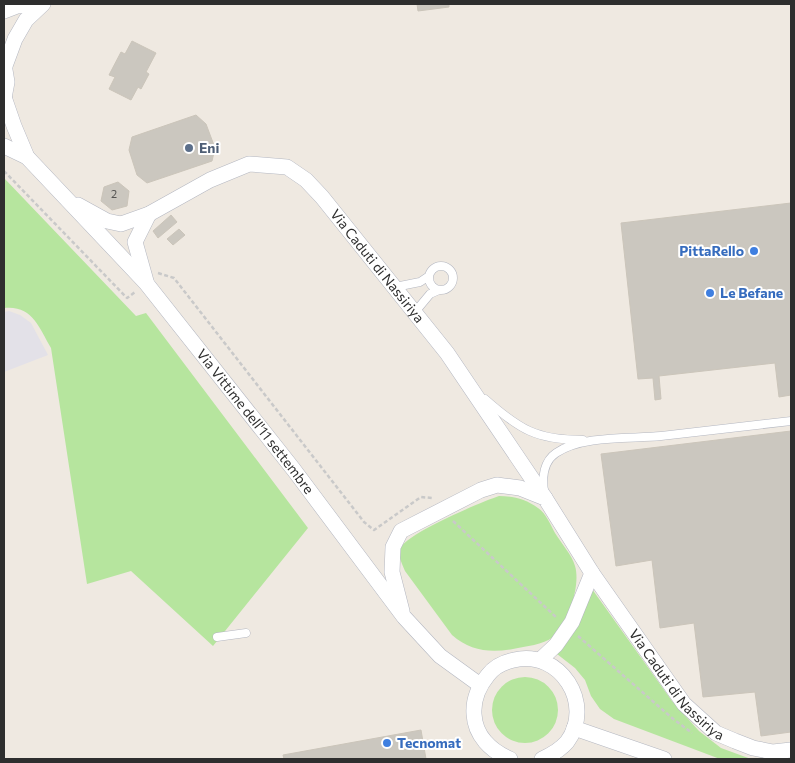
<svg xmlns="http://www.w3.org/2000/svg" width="795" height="763" viewBox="0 0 795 763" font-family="Commissioner,sans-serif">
<rect width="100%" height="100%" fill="#efe9e1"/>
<path fill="#e3e1e8" d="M9,311L20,315L31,323L48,355L4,372V312Z"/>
<path fill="#b6e59e" d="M4,178L136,316L146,313L308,528L213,646L131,571L87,584L51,348C39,327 32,305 4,308Z
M499,496C513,496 526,499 538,508C546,513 551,526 555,533C561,543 572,555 575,566C581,585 568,624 553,637C543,645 526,646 513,649C490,653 470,651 452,635L405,571C402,564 398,556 400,549C405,534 481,502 499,496Z
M592,589L672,701L699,731L721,748L751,759H720L614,719L600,709L591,696L585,680L575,668L557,654L572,635Z
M492 710a33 33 0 1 1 66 0a33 33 0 1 1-66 0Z"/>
<path fill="#cbc7bf" stroke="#cbc5ba" d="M417,4H449V7L418,11Z
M132,41L156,53L146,72L149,74L141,89L138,87L131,100L109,89L115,77L109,75L121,52L125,54Z
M196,115L206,124L215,148L212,161L147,183L137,175L129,150L132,137Z
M118,182L129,191L127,206L112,210L101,201L104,187Z
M791,203V395L779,397L775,363L659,376L661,399L655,400L653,378L638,379L621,223Z
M171,215L177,222L158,238L153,231Z
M179,229L185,235L173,245L167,239Z
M791,431V732L761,736L755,692L703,697L694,623L660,628L652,560L616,566L601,454Z
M421,730L426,759H284L283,755Z"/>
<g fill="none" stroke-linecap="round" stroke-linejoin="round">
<defs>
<path id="service" d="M429 278a12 12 0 1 1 24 0a12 12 0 1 1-24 0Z
M395,287L420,282L429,276
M415,312L430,294L439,290
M485,399C519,429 536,440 583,440
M544,491C542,477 544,461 556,453C582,435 631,439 661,436C705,431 748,426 791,421
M217,637L246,633"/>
<g id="minor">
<path d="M4,11L17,6L42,4"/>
<path d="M4,64L7,82L4,98"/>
<path d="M5,66L15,39L26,20L43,4"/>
<path id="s1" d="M4,97L14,126L27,157L146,283L294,470L404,617L440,656L480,685"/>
<path d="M4,146L27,157"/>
<path id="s2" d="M78,205L107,221L121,224L149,214L210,180L249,164L287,167L306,180L322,197L447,353L545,498"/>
<path d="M146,281L135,242L149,214"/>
<path id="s3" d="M402,611L392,572L393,547L401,531L481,490L497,485L520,488L545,498L592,573L684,704L716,733L735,741L753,748L773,752L791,750"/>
<path d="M540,660L556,645L572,622L592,573"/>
<path d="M574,728L664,759"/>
<path d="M510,759C491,751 475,736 474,714C473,699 479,686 488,675C494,667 504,662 514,660C560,649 595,704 567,742C560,750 551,755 542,759"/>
</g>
</defs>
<use href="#service" stroke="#b4b7c1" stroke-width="9"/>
<use href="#minor" stroke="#b4b7c1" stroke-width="16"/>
<path stroke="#c9c9c9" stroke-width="2.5" stroke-dasharray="4 2.5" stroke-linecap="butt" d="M4,171L127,298L135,292
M158,273L174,278L364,522L374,530L421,497L432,498
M453,521L557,618
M578,636L672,718L692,733"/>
<use href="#service" stroke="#fff" stroke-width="8"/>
<use href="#minor" stroke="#fff" stroke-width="15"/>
</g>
<circle fill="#5c6f8a" stroke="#fff" stroke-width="2" cx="189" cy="148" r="5"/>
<g fill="#3f7fe0" stroke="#fff" stroke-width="2">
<circle cx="754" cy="251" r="5"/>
<circle cx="710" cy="293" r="5"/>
<circle cx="387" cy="743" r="5"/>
</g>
<g text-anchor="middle" stroke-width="4" stroke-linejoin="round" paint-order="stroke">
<g font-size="11" fill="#555452">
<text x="114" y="198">2</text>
</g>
<g font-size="14" font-weight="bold" fill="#4e5e75" stroke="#fff" text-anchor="start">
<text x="199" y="153">Eni</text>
</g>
<g font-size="14" font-weight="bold" fill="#366cbe" stroke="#fff" text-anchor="start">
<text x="744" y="256" text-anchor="end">PittaRello</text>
<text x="720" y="298">Le Befane</text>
<text x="397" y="748">Tecnomat</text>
</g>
<g font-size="14" fill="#2e2e2e" stroke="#fff">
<text dy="5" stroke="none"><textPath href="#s2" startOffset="362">Via Caduti di Nassiriya</textPath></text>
<text dy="5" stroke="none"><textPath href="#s1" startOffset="414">Via Vittime dell'11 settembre</textPath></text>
<text dy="5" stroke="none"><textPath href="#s3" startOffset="469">Via Caduti di Nassiriya</textPath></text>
</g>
</g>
<rect width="795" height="763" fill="none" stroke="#2e2e2e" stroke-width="10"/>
</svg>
